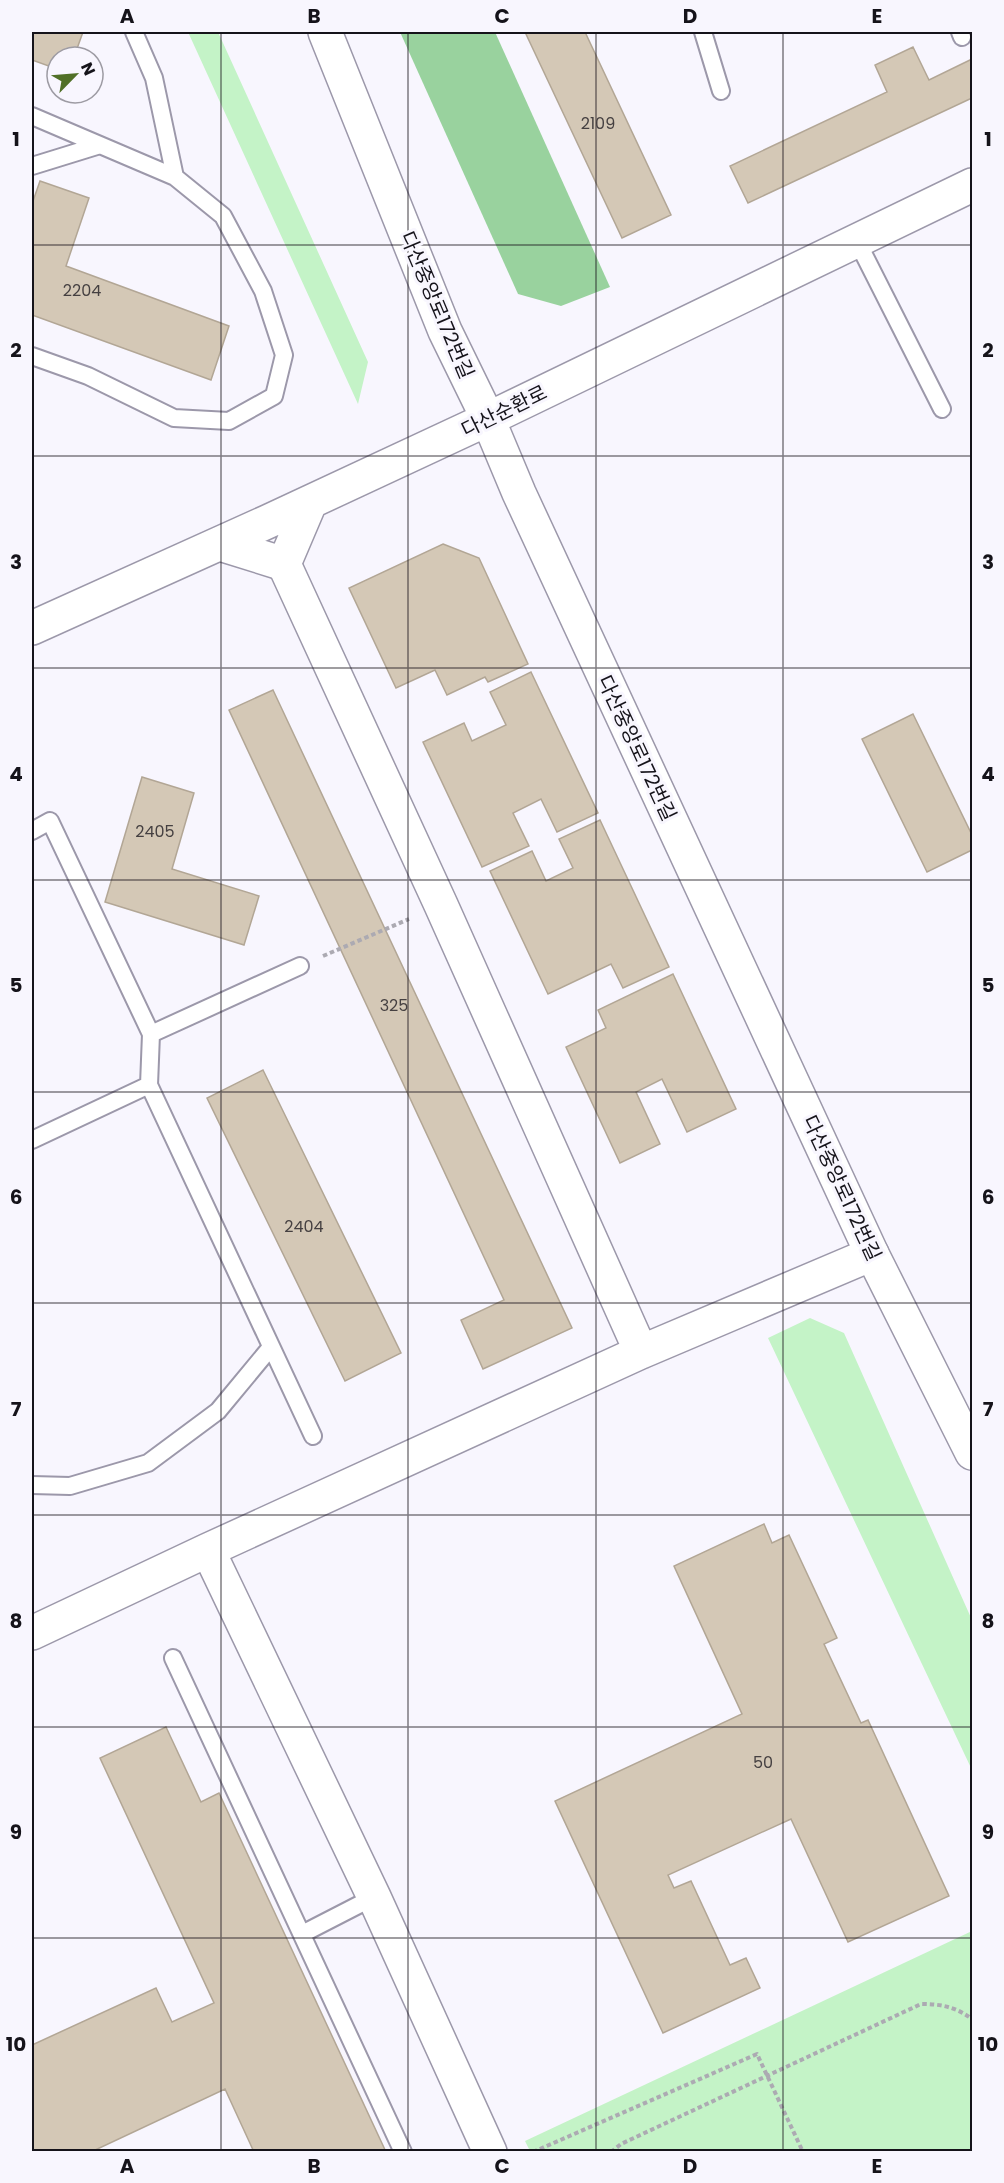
<svg xmlns="http://www.w3.org/2000/svg" width="1004" height="2183" viewBox="0 0 1004 2183" font-family="Poppins,'Noto Sans KR',sans-serif">
<rect width="100%" height="100%" fill="#f8f6fe"/>
<path fill="#c4f3c7" d="M188,32H218L368,362L358,404Z
M810,1318L844,1333L972,1620V1770L768,1338Z
M972,1931V2151H530L525,2141Z"/>
<path fill="#99d29e" d="M400,32H495L610,287L561,306L518,294Z"/>
<path fill="#d4c8b6" stroke="#b2a695" stroke-width="1.5" d="M32,32H83L74,57H57V69L32,60Z
M525,32H585L671,215L622,238Z
M913,47L929,80L972,59V98L748,203L730,166L887,92L875,65Z
M40,181L89,198L66,266L229,326L211,380L32,315V204Z
M443,544L479,558L528,664L488,682L485,677L447,695L435,670L396,688L349,588Z
M531,672L598,813L557,832L541,799L513,813L529,846L482,867L423,742L464,723L472,741L506,725L490,692Z
M273,690L572,1328L483,1369L461,1320L504,1300L229,710Z
M913,714L972,835V850L927,872L862,739Z
M142,777L194,793L172,869L259,896L244,945L105,902Z
M600,820L669,967L623,988L611,964L548,994L490,871L532,851L546,881L573,868L559,839Z
M673,974L736,1109L687,1132L662,1079L636,1092L660,1144L620,1163L566,1047L606,1028L598,1010Z
M263,1070L401,1353L345,1381L207,1098Z
M764,1524L772,1543L789,1535L837,1638L824,1644L861,1723L868,1720L949,1896L848,1942L791,1819L668,1875L674,1888L691,1881L730,1965L746,1958L760,1988L663,2033L555,1801L742,1714L674,1566Z
M166,1727L201,1802L219,1793L386,2152H254L225,2089L91,2152H32V2045L156,1988L172,2022L214,2003L100,1758Z"/>
<g fill="none" stroke-linecap="round" stroke-linejoin="round">
<defs>
<path id="service" d="M703,32L721,91
M960,32L962,37
M32,116L175,177
M32,166L100,145
M857,241L942,409
M32,356L88,376L174,418L229,421L274,396L284,355L263,291L223,216L175,177L154,78L134,32
M32,831L50,821L151,1034
M149,1085L313,1436
M32,1140L149,1085L151,1034L300,966
M32,1485L70,1486L148,1463L218,1411L271,1347
M173,1658L403,2152
M302,1934L374,1897"/>
<path id="minor" d="M284,564L441,905L641,1352
M208,1550L374,1897L490,2152
M32,1633L208,1550L641,1352L872,1254"/>
<path id="tertiary" d="M325,32L445,331L488,419L519,493L872,1254L972,1453
M220,544L284,564L310,503
M32,628L267,522L488,419L972,185"/>
</defs>
<use href="#service" stroke="#9c98aa" stroke-width="20"/>
<use href="#minor" stroke="#9c98aa" stroke-width="36"/>
<use href="#tertiary" stroke="#9c98aa" stroke-width="36"/>
<path stroke="#acaab2" stroke-width="4" stroke-dasharray="4.5 3" stroke-linecap="butt" d="M323,956L409,919
M533,2152L757,2054L803,2152
M611,2152L621,2144L921,2004C941,2004 956,2007 972,2019"/>
<use href="#service" stroke="#fff" stroke-width="16"/>
<use href="#minor" stroke="#fff" stroke-width="33"/>
<use href="#tertiary" stroke="#fff" stroke-width="33"/>
</g>
<path fill="none" stroke="#15131a" stroke-width="1.5" stroke-opacity="0.55" d="M221,32V2152M408,32V2152M596,32V2152M783,32V2152M32,245H972M32,456H972M32,668H972M32,880H972M32,1092H972M32,1303H972M32,1515H972M32,1727H972M32,1938H972"/>
<g text-anchor="middle" stroke-width="6" stroke-linejoin="round" paint-order="stroke">
<g font-size="16" fill="#454041">
<text x="598" y="129">2109</text>
<text x="82" y="296">2204</text>
<text x="155" y="837">2405</text>
<text x="394" y="1011">325</text>
<text x="304" y="1232">2404</text>
<text x="763" y="1768">50</text>
</g>
<g font-size="20" fill="#15131a" stroke="#f8f6fe">
<text transform="translate(437 305) rotate(67)" y="7">다산중앙로172번길</text>
<text transform="translate(504 411) rotate(-26)" y="7">다산순환로</text>
<text transform="translate(637 748) rotate(65)" y="7">다산중앙로172번길</text>
<text transform="translate(842 1188) rotate(65)" y="7">다산중앙로172번길</text>
</g>
</g>
<rect width="1004" height="2183" fill="none" stroke="#f8f6fe" stroke-width="66"/>
<g transform="translate(75 75) rotate(65)"><circle r="28" fill="#f8f6fe" stroke="#9d9ba3" stroke-width="1.5"/>
<path d="M0-4.5L10 22L0 15L-10 22Z" fill="#517027"/>
<text y="-9" font-size="16" font-weight="bold" text-anchor="middle" fill="#15131a">N</text>
</g>
<rect x="33" y="33" width="938" height="2117" fill="none" stroke="#15131a" stroke-width="2"/>
<g font-size="20" text-anchor="middle" font-weight="bold" fill="#15131a">
<text x="127" y="23">A</text>
<text x="314" y="23">B</text>
<text x="502" y="23">C</text>
<text x="690" y="23">D</text>
<text x="877" y="23">E</text>
<text x="16" y="146">1</text>
<text x="988" y="146">1</text>
<text x="16" y="357">2</text>
<text x="988" y="357">2</text>
<text x="16" y="569">3</text>
<text x="988" y="569">3</text>
<text x="16" y="781">4</text>
<text x="988" y="781">4</text>
<text x="16" y="992">5</text>
<text x="988" y="992">5</text>
<text x="16" y="1204">6</text>
<text x="988" y="1204">6</text>
<text x="16" y="1416">7</text>
<text x="988" y="1416">7</text>
<text x="16" y="1628">8</text>
<text x="988" y="1628">8</text>
<text x="16" y="1839">9</text>
<text x="988" y="1839">9</text>
<text x="16" y="2051">10</text>
<text x="988" y="2051">10</text>
<text x="127" y="2173">A</text>
<text x="314" y="2173">B</text>
<text x="502" y="2173">C</text>
<text x="690" y="2173">D</text>
<text x="877" y="2173">E</text>
</g>
</svg>
